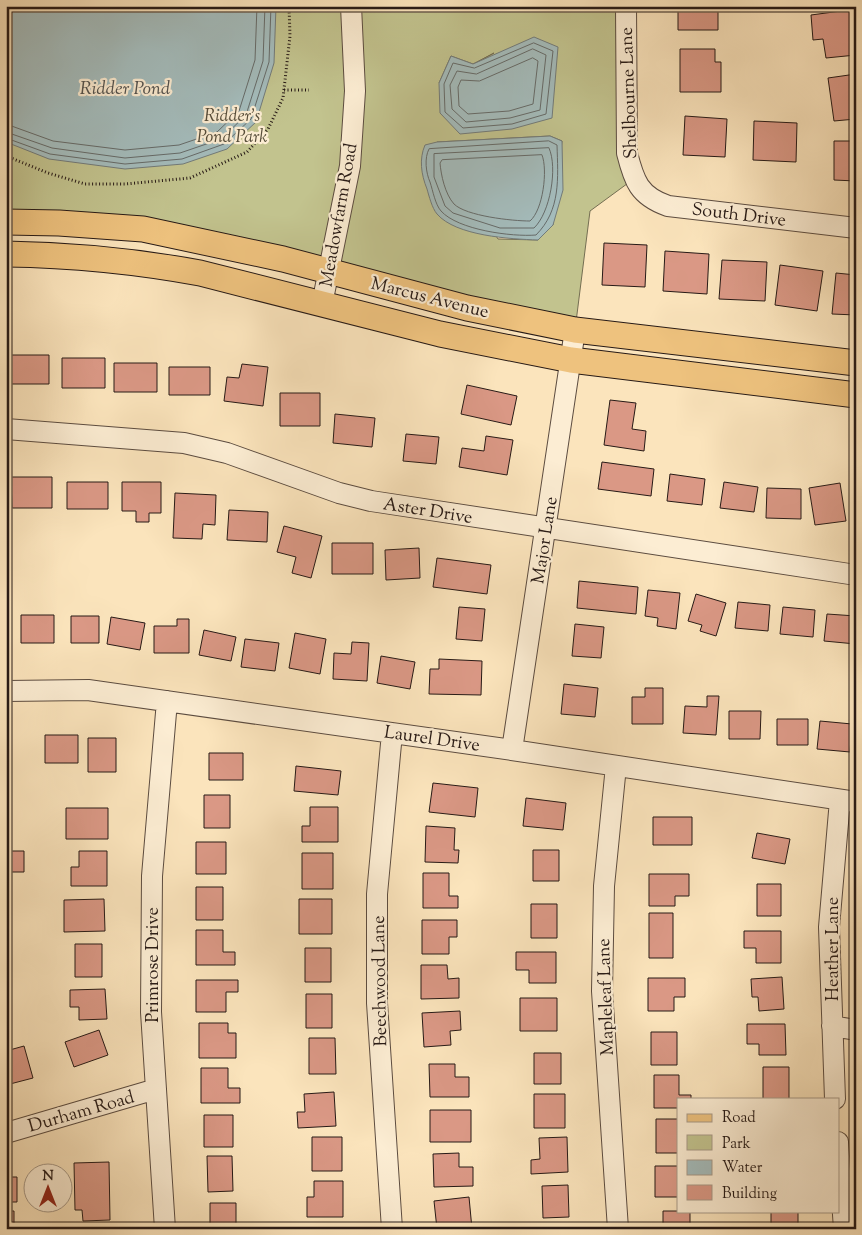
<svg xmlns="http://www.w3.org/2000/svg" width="862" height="1235" viewBox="0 0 862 1235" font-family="'Sorts Mill Goudy',serif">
<rect width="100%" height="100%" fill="#fbe4bc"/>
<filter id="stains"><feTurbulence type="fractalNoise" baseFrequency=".004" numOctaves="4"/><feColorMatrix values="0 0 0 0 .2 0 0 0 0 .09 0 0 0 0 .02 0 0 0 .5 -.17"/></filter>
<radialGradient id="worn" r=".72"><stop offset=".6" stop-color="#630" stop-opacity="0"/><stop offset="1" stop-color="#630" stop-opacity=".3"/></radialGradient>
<path fill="#c2c38e" stroke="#746e52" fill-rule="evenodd" d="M6,6H626L635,178L590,211L575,330L275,257L6,222ZM494,53L439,83L451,56L473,64ZM550,136L562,141L553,225L538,240L498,239L437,142Z"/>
<path fill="#a4bcbc" stroke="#727b7a" d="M6,6H276L274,63L256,122L227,149L183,164L125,169L49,159L6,142Z
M534,37L558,47L552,118L512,129L460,134L440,113L439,83L451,56L473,64Z
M550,136L562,141L563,190L553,225L538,240C510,239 456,236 437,214C432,208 429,196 427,189C421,174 419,159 425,145L437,142Z"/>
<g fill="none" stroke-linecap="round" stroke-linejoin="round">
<path stroke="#666b69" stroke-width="1" d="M534,43L553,51L546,114L512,124L463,128L445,112L444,84L453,63L474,68Z
M533,49L546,55L540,110L510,118L466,122L452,109L450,85L457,71L476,74Z
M533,58L538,61L533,104L509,111L468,114L459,106L458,87L461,80L479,81Z
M6,124L53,141L125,150L179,145L217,132L239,111L255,60L257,6
M6,132L52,148L125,158L180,153L221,139L246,115L263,61L265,6
M6,138L50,154L125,164L182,159L224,144L251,119L269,62L271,6
M549,141L557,145C558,178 561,210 536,235C512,237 458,230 441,211C435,204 433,191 430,182C426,173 424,158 429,149Z
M549,148C558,168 550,213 534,228H500L453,213L445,206L434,177V154Z
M542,155C548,170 543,210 530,221C512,221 466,216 454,204C445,194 441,175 440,163L442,160Z"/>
</g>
<path fill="#da9885" stroke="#271a16" d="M678,6H718V30H678Z
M856,9V55L826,58L823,39L813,40L811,15Z
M680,49H715V62H721V92H680Z
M856,74V119L834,121L828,78Z
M685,116L727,119L725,157L683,155Z
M754,121L797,123L796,162L753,160Z
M834,141H856V181L834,180Z
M604,243L647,245L645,287L602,285Z
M665,251L709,254L707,294L663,291Z
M722,260L767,262L765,301L719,299Z
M780,265L823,271L817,311L775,305Z
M836,273L856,275V315L832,314Z
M9,355H49V384H9Z
M62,358H105V388H62Z
M114,363H157V392H114Z
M242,364L268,367L263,406L224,401L227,377L239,378Z
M169,367H210V395H169Z
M467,385L517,396L511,425L461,414Z
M280,393H320V426H280Z
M610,400L636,403L632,429L646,431L644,451L604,445Z
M335,414L375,418L372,447L333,443Z
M406,434L439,437L436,464L403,461Z
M486,436L513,440L507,475L459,467L462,448L484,451Z
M602,462L654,469L651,496L598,489Z
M670,474L705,479L702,505L667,501Z
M11,477H52V508H12Z
M67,482H108V509H67Z
M122,482H161V513H149V522H136V511H122Z
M724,482L758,487L754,512L720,508Z
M840,483L846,521L815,525L809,488Z
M767,488L801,489V519L766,518Z
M175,493L216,495L215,525L203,524L202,539L173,538Z
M229,510L268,512L267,542L227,540Z
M284,526L322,536L311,578L292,573L296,557L277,552Z
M332,543H373V574H332Z
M419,548L420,578L386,580L385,550Z
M437,558L491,565L487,594L433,587Z
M579,581L638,587L636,614L577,608Z
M648,590L680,593L676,629L657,626L658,618L645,616Z
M696,594L726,603L716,636L700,631L702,625L688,621Z
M738,602L770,605L768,631L735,628Z
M459,607L485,609L482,641L456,639Z
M783,607L815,610L813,637L780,634Z
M827,614L856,616V644L824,641Z
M21,615H54V643H21Z
M71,616H99V643H71Z
M111,617L145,623L140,650L107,644Z
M177,619H189V653H154V626H177Z
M575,624L604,627L601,658L572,656Z
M204,630L236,637L231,661L199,655Z
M295,633L326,639L320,674L289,668Z
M245,639L279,643L275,671L241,667Z
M352,642L369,643L367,681L333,679L334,653L351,654Z
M381,656L415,662L410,689L377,683Z
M439,659L482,661L481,695L429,694L430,669H439Z
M564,684L598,688L595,717L561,714Z
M645,688H663V724H632V697H645Z
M707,696H719L716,735L683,733L685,706L707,707Z
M729,711H761L760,739H729Z
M777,719H808V745H777Z
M820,721L852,724L850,752L817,749Z
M45,735H78V763H45Z
M88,738H116V772H88Z
M209,753H243V780H209Z
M296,766L341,771L338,795L294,791Z
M433,783L478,788L475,817L429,812Z
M204,795H230V828H204Z
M526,798L566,803L563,830L523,826Z
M310,807H338V842H302V826H310Z
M66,808H108V839H66Z
M653,817H692V845H653Z
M426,826L455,828L454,850H459L458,863L425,862Z
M757,833L790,839L785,864L752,858Z
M196,842H226V874H196Z
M533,850H559V881H533Z
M6,851H24V872H6Z
M79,851H107V886H71V867H79Z
M302,853H333V889H302Z
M423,873H449V896H458V908H423Z
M649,874H689V896H675V906H649Z
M757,884H781V916H757Z
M196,887H223V920H196Z
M104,899L105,931L64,932V900Z
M299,899H332V934H299Z
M531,904H557V938H531Z
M649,913H673V958H649Z
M422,920H457V937H449V954H422Z
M196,930H223V952H235V965H196Z
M744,931H781V963H756V948H744Z
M75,944H102V977H75Z
M305,948H331V982H305Z
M516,952H556V983H529V970H516Z
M421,965H447L448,979L459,978V998L421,999Z
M782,977L784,1009L759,1011L758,997H752L751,979Z
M648,978H685V997H674V1011H648Z
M196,980H238V992H226V1012H196Z
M105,989L107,1019L79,1020V1007H70V990Z
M306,994H332V1028H306Z
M520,998H557V1031H520Z
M460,1011L461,1030L450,1031L451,1045L424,1047L422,1013Z
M199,1023H228V1033H236V1058H199Z
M747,1024H785L786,1055H759V1044H747Z
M99,1030L108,1055L74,1067L65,1042Z
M651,1032H677V1065H651Z
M309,1038H335L336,1074H309Z
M24,1046L33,1078L10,1084L6,1072V1051Z
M534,1053H561V1084H534Z
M429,1064H455V1077H469V1097H430Z
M763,1067H789V1099H763Z
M201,1068H228V1088H240V1103H201Z
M654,1075H679V1095H691V1099H678V1108H654Z
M334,1092L336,1126L298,1128L297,1112H305L304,1094Z
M534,1094H565V1128H534Z
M430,1110H471V1142H430Z
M204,1115H233V1147H204Z
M656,1119H678V1153H656Z
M312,1137H342V1171H312Z
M567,1137L568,1172L531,1174V1160L540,1159L539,1138Z
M459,1153V1167H473V1186L434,1187L433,1154Z
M207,1156H232L233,1191L208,1192Z
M109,1162L110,1220L83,1221L82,1210H75L74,1163Z
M655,1166H678V1197H655Z
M6,1177H17V1202H6Z
M314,1181H343V1217H307V1197H314Z
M568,1185L569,1217L543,1218L542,1186Z
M469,1197L472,1229H437L434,1201Z
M210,1203H236V1229H210Z
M6,1211H14V1229H6Z
M663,1211H690V1229H663Z
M771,1211H798V1229H771Z
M312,1227H347V1229H312Z"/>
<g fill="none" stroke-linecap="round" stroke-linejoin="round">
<defs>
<path id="minor" d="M626,6L627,153C634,181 639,196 668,206L856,228
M322,304L350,166L355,91L351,6
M6,429L184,443L227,453L339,493L371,501L856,575
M6,691L88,690L512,750L856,802
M392,733L377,894V1003L392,1229
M512,750L575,330
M616,766L604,886L602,991L618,1229
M832,1026L856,1030
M835,1099L829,927L840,800
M6,1133L156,1089
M838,1142L844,1229
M165,1229L151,1012L152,876L167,701"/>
<path id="major" d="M6,222L59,223L143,229L283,259L467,308L575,330L856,363
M6,254C72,255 135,261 200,273L440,334L571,360L856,395"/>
</defs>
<use href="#minor" stroke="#5c4c40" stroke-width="22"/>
<use href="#major" stroke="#271a16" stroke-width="27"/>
<path stroke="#271a16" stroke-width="3" stroke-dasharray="1 2.5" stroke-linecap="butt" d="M284,90H309
M6,156L48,173L85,184H125L190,178L247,152L268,129L283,98L290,36L289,6"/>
<use href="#minor" stroke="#fcedd3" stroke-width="20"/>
<use href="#major" stroke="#eec27e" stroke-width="25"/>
</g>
<g text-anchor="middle" stroke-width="4.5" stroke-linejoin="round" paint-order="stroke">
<g font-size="18" fill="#271a16" stroke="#fcedd3">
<text transform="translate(628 93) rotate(-92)" y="6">Shelbourne Lane</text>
<text transform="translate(739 214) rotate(7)" y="6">South Drive</text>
<text transform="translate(338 215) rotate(-80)" y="6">Meadowfarm Road</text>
<text transform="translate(430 297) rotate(14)" y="6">Marcus Avenue</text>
<text transform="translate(428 510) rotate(9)" y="6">Aster Drive</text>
<text transform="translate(544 540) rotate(-81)" y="6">Major Lane</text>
<text transform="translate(432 738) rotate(8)" y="6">Laurel Drive</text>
<text transform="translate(832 949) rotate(-90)" y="6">Heather Lane</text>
<text transform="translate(152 965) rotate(-90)" y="6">Primrose Drive</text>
<text transform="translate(379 981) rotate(-91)" y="6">Beechwood Lane</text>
<text transform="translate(605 997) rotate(-92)" y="6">Mapleleaf Lane</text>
<text transform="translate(81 1111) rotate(-16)" y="6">Durham Road</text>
</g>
<g font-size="18" font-style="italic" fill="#564d3a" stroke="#fcedd3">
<text x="232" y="121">Ridder's<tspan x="232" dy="21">Pond Park</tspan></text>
</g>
<g font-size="19" font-style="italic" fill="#535350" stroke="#fcedd3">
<text x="125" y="94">Ridder Pond</text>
</g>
</g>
<rect width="862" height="1235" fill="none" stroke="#fbe4bc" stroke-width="25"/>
<rect x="8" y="8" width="847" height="1220" fill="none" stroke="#271a16" stroke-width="2.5"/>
<rect x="12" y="12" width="837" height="1210" fill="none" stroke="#271a16"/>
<rect x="677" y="1098" width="162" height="115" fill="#fcedd3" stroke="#a79987"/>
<rect x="687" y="1114" width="25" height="8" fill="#eec27e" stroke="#a79987"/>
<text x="722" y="1122" font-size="15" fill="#271a16">Road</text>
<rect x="687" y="1135" width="25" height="15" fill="#c2c38e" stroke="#a79987"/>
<text x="722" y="1148" font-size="15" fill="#271a16">Park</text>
<rect x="687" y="1160" width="25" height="15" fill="#a4bcbc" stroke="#a79987"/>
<text x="722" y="1172" font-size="15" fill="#271a16">Water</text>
<rect x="687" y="1185" width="25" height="15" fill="#da9885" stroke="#a79987"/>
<text x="722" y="1198" font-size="15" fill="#271a16">Building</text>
<g transform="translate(48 1188)"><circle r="24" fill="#fcedd3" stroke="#a79987"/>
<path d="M0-4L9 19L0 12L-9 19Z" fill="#8f2418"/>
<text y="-8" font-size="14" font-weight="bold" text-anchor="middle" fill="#271a16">N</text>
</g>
<rect width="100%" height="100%" filter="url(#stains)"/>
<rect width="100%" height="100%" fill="url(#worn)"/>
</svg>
